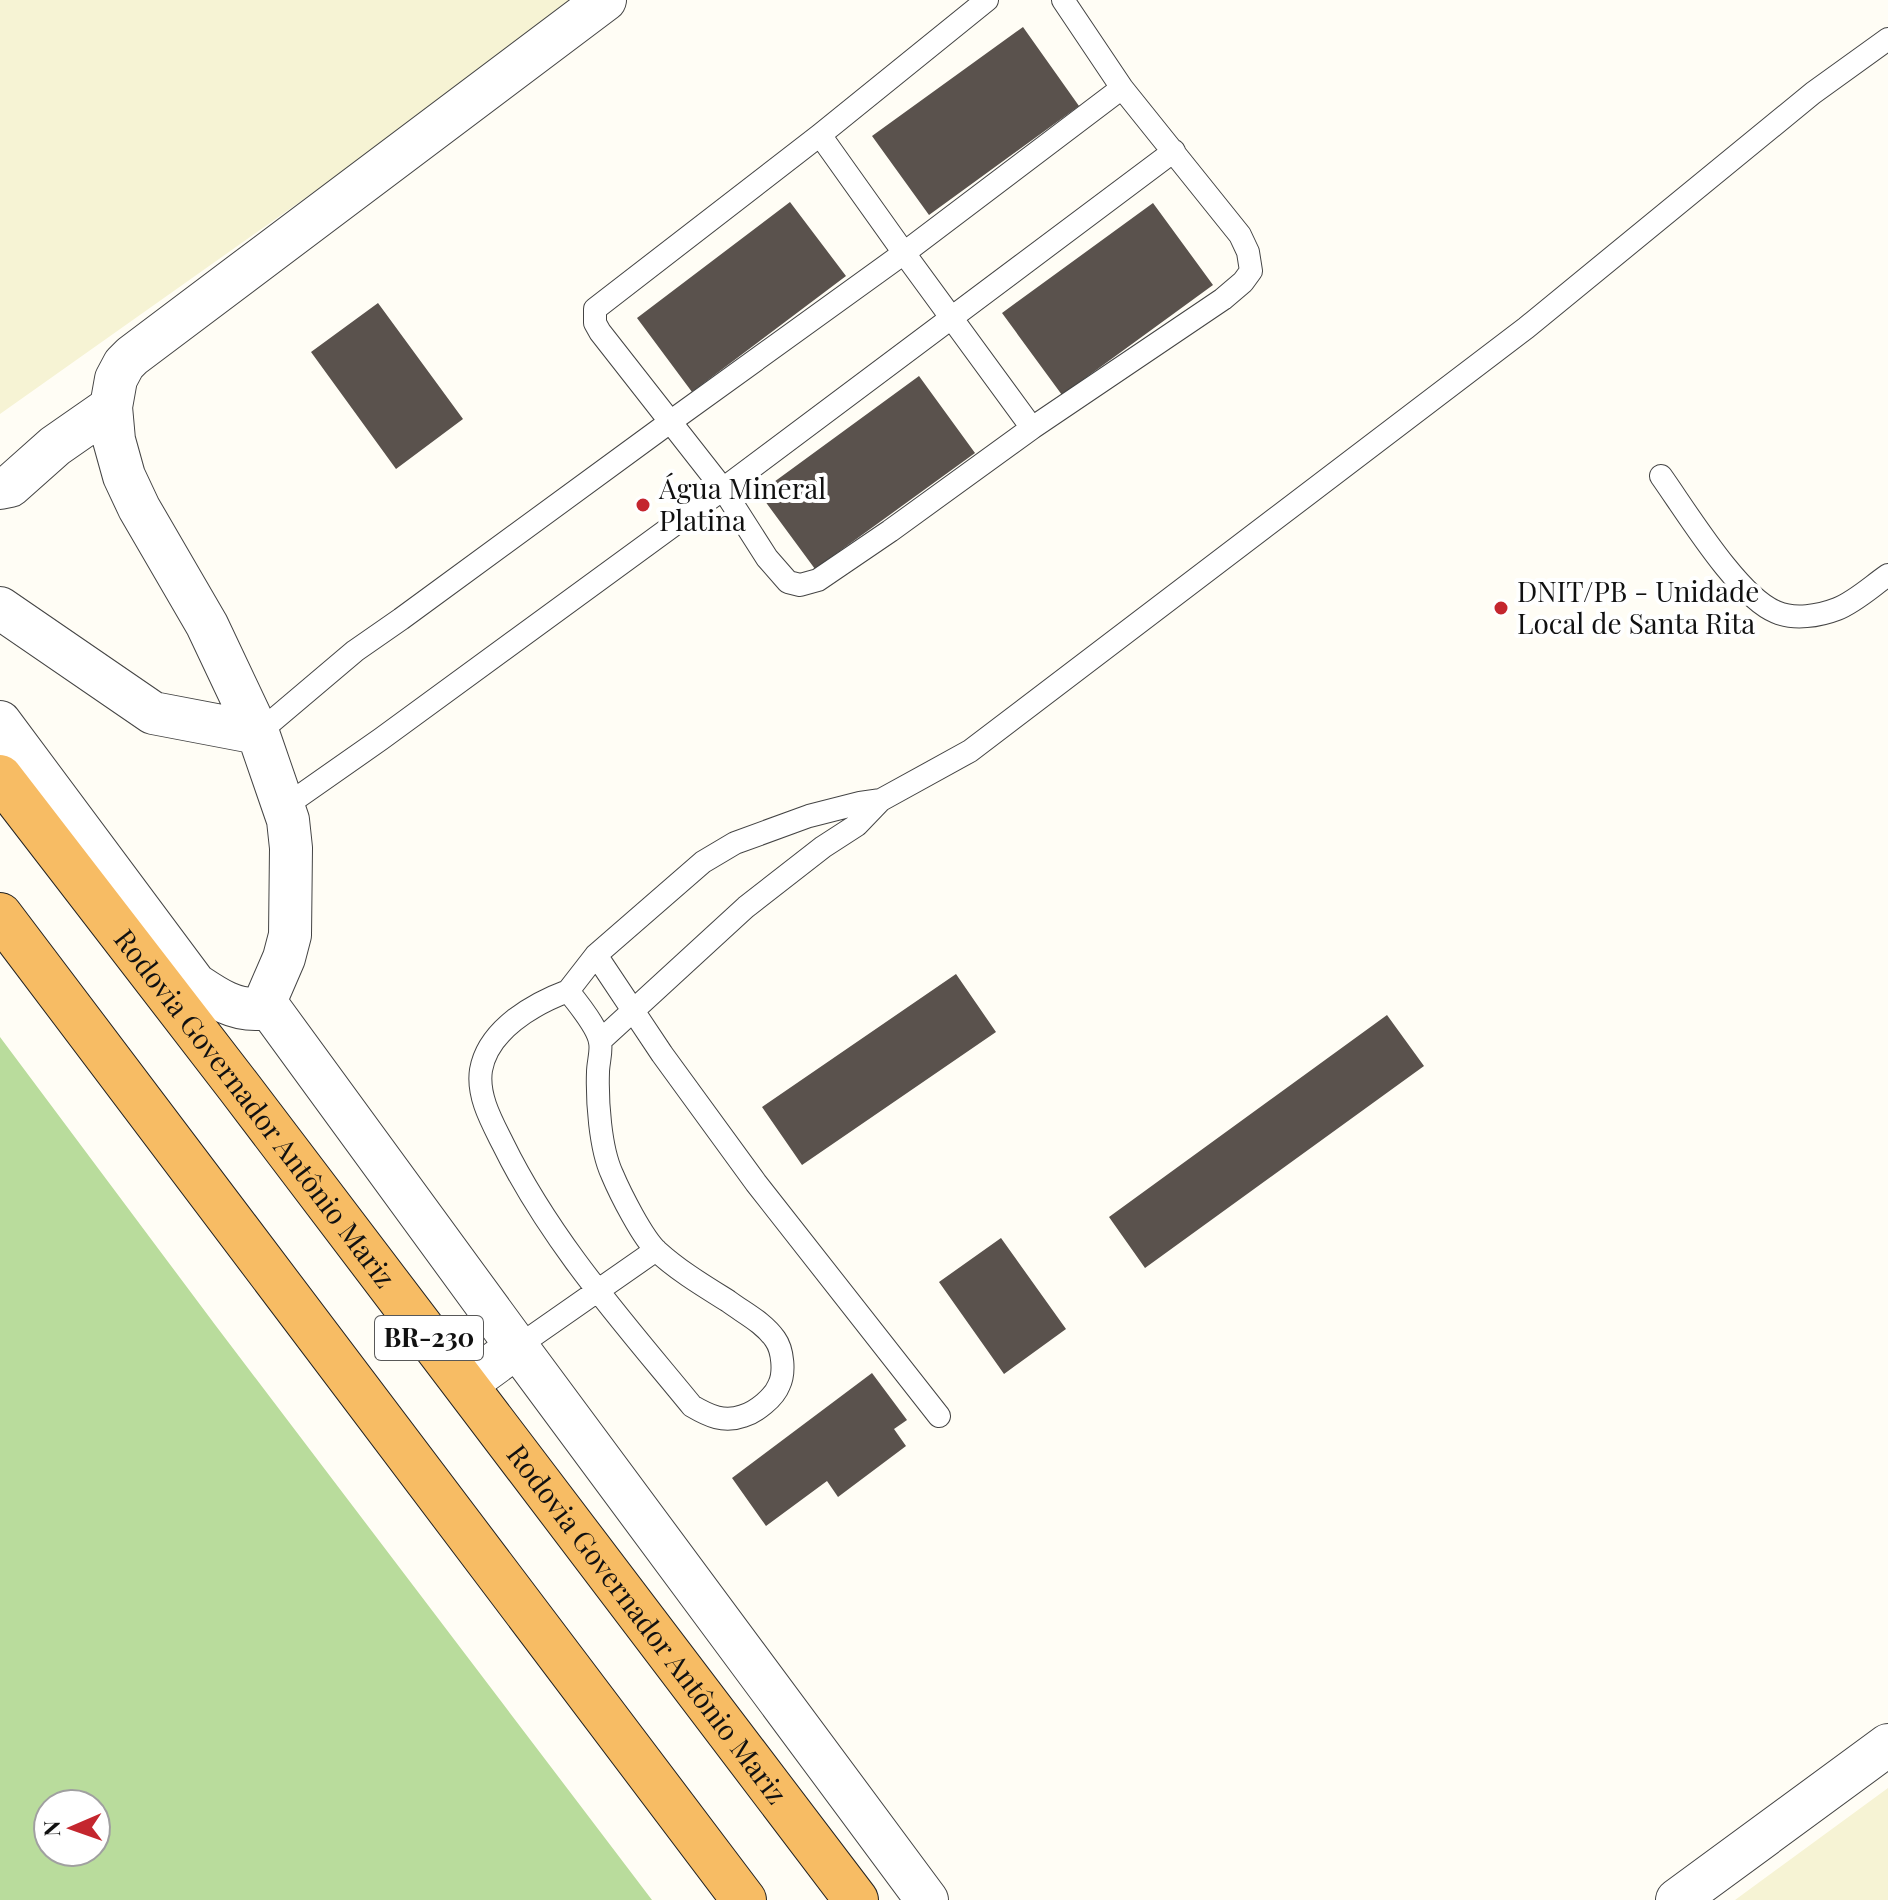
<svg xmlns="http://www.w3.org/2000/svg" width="1888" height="1900" viewBox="0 0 1888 1900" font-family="'Playfair Display',serif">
<rect width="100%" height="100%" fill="#fffdf5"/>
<path fill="#f6f3d4" d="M0,0H585L0,414Z
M1888,1788V1900H1735Z"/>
<path fill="#b9dc9c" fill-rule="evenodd" d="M0,1037L216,1326L652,1900H0ZM48,1804H96V1852H48Z"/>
<path fill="#5a524d" d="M1023,27L1079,106L929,215L872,136Z
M790,202L846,276L692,392L637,318Z
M1153,203L1213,285L1062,395L1002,313Z
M378,303L463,419L396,469L311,352Z
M919,376L975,453L815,569L759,493Z
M956,974L996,1032L802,1165L762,1107Z
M1387,1015L1424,1066L1145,1268L1109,1217Z
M1001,1238L1066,1329L1004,1374L939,1282Z
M872,1373L907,1420L894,1429L906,1446L838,1497L827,1481L766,1526L732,1478Z"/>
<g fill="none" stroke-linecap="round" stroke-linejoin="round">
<defs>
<path id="service" d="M987,0L820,135L595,309V323L600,332L723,489L767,558L788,582L800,585L818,580L890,531L1032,428L1223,299L1243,282L1251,271L1248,252L1240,235L1122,88L1063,0
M820,135L904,253L1032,428
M1661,476C1686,511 1738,597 1776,612C1794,620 1819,616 1837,609C1855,602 1872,586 1888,575
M258,733L355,651L401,619L670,422L904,253L1122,88
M284,807L381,739L723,489L1174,151
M596,955L662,1054L756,1183L939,1416
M568,991C577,1002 598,1028 600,1042C602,1051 598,1063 598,1072C597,1100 600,1148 612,1174C620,1193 643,1239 658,1252C679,1271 704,1286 728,1301C744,1313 763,1322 775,1339C783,1350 785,1373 779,1385C774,1398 756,1412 743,1416C724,1423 709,1416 692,1406C624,1323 551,1242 503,1144C492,1122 477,1096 481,1070C488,1030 533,1004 568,991Z
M568,991L596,955L703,862L735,843L809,816L860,803L881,800
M600,1041L746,907L823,847L857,825L881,800L970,751L1526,328L1813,93L1888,39
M517,1347L656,1250"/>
<path id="minor" d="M0,488L10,486L55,446L111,407
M0,608L153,713L258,733
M0,722L195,984C216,998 233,1010 258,1009L265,1002L284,958L290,935L291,848L288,820L258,733L207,625L139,508L124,476L114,440L111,407L116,379L124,364L132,356L605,0
M265,1002L517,1347L927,1900
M465,1385L517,1347
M1677,1900L1888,1745"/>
<g id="trunk">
<path id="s1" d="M0,777L239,1087L856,1900"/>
<path d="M0,915L744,1900"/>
</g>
</defs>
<use href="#service" stroke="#444" stroke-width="24"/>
<use href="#minor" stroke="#444" stroke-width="44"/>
<use href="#trunk" stroke="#222" stroke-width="46"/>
<use href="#service" stroke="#fff" stroke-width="22"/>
<use href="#minor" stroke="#fff" stroke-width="42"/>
<use href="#trunk" stroke="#f7bc64" stroke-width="44"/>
</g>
<g fill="#c4262e" stroke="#fff" stroke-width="3">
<circle cx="643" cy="505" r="8"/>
<circle cx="1501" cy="608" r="8"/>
</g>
<g text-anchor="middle" stroke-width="8" stroke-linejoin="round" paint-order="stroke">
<rect fill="#fff" stroke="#585858" stroke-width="2" x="375" y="1316" width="108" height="44" rx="6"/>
<g font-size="26" font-weight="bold" fill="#111">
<text x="429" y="1347">BR-230</text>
</g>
<g font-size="28" fill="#111" stroke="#fff" text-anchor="start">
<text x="659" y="499">Água Mineral<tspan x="659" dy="32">Platina</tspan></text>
<text x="1517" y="602">DNIT/PB - Unidade<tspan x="1517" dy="32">Local de Santa Rita</tspan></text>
</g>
<g font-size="28" fill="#111" stroke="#fff">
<text dy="10" stroke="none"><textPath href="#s1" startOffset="418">Rodovia Governador Antônio Mariz</textPath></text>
<text dy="10" stroke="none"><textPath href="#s1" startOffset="1066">Rodovia Governador Antônio Mariz</textPath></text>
</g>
</g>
<g transform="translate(72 1828) rotate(268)"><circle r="38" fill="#ffffff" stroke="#a0a0a0" stroke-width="2"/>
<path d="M0-6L14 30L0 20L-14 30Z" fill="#c4262e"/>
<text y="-12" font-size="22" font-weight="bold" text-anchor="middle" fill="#111111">N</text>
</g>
</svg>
